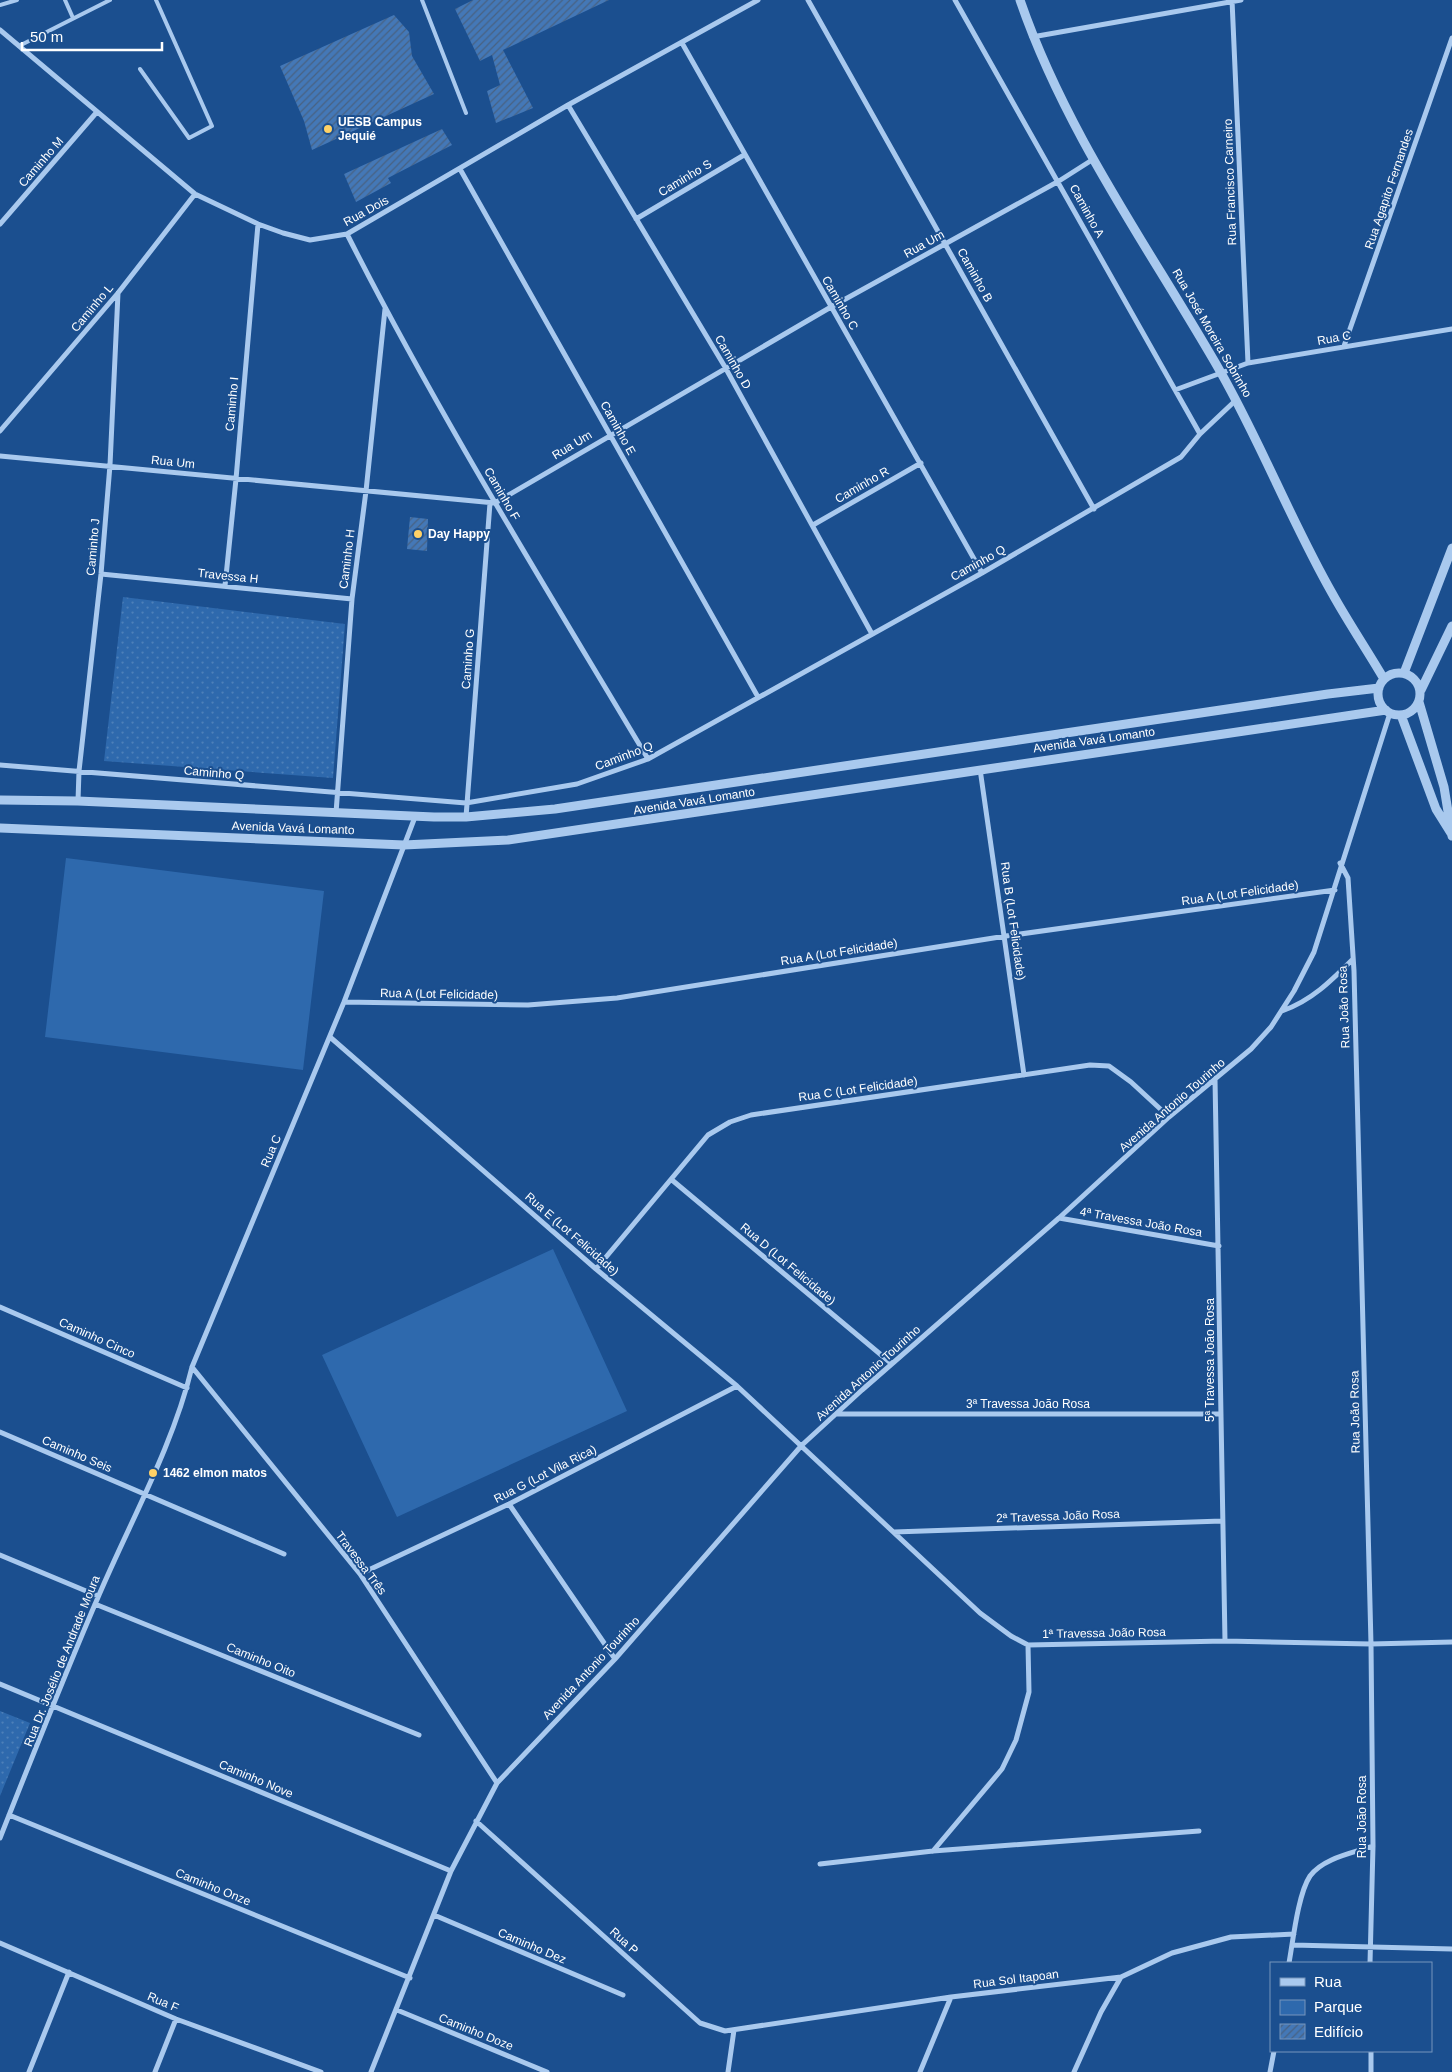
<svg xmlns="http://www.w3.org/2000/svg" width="1452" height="2072" viewBox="0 0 1452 2072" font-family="Arial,sans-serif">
<defs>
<pattern id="green-dots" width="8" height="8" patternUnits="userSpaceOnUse" patternTransform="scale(1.25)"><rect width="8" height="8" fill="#2e69ad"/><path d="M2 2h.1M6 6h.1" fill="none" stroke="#4d80b9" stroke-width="1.8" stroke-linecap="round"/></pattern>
<pattern id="building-hatch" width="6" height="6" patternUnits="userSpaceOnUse" patternTransform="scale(1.25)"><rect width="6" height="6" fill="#4478b7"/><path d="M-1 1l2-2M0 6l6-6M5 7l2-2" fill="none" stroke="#486282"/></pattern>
</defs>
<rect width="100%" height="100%" fill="#1b4f8f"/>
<path fill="url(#green-dots)" d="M123,597L345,624L333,778L104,761Z
M0,1711L30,1723L0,1796Z"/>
<path fill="#2e69ad" d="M66,858L324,891L303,1070L45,1037Z
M553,1249L627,1411L397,1517L322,1355Z"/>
<path fill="url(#building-hatch)" d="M473,0H609L503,50L533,108L496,123L487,91L500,85L492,55L480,61L455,9Z
M394,15L409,32L412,56L434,94L312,150L304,121L280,66Z
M442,129L452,145L388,178L391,183L356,202L344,174Z
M410,517L428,519L427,551L407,549Z"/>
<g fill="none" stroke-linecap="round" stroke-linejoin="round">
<path stroke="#a9c9ee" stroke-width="4" d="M65,0L73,18
M422,0L466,113
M0,5L17,0
M19,46L110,0
M140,69L189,138L212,126L156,0"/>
<path stroke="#a9c9ee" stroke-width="5" d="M808,0L1094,509
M955,0L1200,434
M1232,0L1248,363
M0,30L195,194L258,224L283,233L310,240L347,234L568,105L758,0
M1032,37L1241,0
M682,43L982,573
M568,105L725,367L872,634
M460,169L758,697
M636,219L744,155
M0,224L96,113
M347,234C438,414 545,586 648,759
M1344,346L1452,38
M1175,390L1248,363L1452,329
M0,431L118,293L195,194
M0,456L495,503L831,307L1059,181L1092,160
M813,525L921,463
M101,574L352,599
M225,586L236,479L258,224
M0,765L466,803L577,784L648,759L982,573L1181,457L1200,434L1236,400
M980,769L1024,1075
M78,801L79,771L101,574L110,465L118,293
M336,813L352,599L366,491L385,309
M466,817L490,503
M1340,863L1348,878L1354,971L1371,1644L1373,1846L1370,1963
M344,1002L528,1005L617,998L1006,936L1335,890
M1282,1011C1311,1001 1331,981 1352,960
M330,1037L596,1269L737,1386L980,1613L1011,1636L1028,1645L1225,1641L1371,1644L1452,1642
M1215,1079L1225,1641
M672,1180L892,1364
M1059,1218L1219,1246
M596,1269L708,1135L730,1122L751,1115L1090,1065L1109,1066L1131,1082L1169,1117
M0,1307L187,1388
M192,1367L360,1574L497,1783
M836,1414H1220
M0,1432L284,1554
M509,1504L615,1659
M894,1532L1222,1521
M0,1555L98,1596
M360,1574L509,1504L737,1386
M95,1604L419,1735
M0,1684L451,1871
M9,1815L410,1978
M476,1821L700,2023L725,2031L951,1997L1121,1977L1172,1953L1231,1937L1294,1934
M0,1838C32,1757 64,1676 99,1595C131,1520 173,1446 192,1367L344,1002L415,817
M933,1851L1002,1769L1016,1740L1029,1692L1028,1645
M820,1864L933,1851L1199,1831
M434,1915L623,1995
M0,1943L176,2019L321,2072
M1293,1945L1452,1949
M1289,1963C1293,1941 1298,1894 1310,1876C1323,1858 1353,1853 1373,1846
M397,2010L547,2072
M1371,2051V2072
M29,2072L69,1972
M155,2072L176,2019
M371,2072L451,1871L497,1783L615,1659L802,1445L862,1390L1059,1218L1169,1117L1251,1049L1271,1027L1294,991L1314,952L1390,713
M728,2072L734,2030
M920,2072L951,1997
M1074,2072L1101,2012L1121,1977
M1270,2072L1274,2051"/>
<path stroke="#a9c9ee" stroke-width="9" d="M1020,0C1066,134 1150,249 1220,371C1261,443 1291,521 1332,593C1348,622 1367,650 1384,679
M1378 694a21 21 0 1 1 42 0a21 21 0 1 1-42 0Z
M1404,673L1452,548
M1421,690L1452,626
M1419,702L1444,787L1452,836
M1401,715L1436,809L1451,833
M0,800L78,801L434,817H466L555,809L1328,694L1379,688
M0,828L404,845L508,840L1386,710"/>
</g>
<g fill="#ffd166" stroke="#1b4f8f" stroke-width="2">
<circle cx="328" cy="129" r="5"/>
<circle cx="418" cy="534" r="5"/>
<circle cx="153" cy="1473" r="5"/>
</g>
<g text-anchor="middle" stroke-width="4" stroke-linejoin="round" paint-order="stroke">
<g font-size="12" font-weight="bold" fill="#fff" stroke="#1b4f8f" text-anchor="start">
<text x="338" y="126">UESB Campus<tspan x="338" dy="14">Jequié</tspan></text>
<text x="428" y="538">Day Happy</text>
<text x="163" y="1477">1462 elmon matos</text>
</g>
<g font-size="12" fill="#fff" stroke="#1b4f8f">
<text transform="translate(41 162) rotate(-49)" y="4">Caminho M</text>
<text transform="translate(685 178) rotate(-31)" y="4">Caminho S</text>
<text transform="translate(1230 182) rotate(-92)" y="4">Rua Francisco Carneiro</text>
<text transform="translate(1389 189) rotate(-71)" y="4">Rua Agapito Fernandes</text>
<text transform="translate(366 211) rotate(-29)" y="4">Rua Dois</text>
<text transform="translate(1087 211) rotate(61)" y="4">Caminho A</text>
<text transform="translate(924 244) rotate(-29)" y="4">Rua Um</text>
<text transform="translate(975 275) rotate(61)" y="4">Caminho B</text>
<text transform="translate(840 303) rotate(60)" y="4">Caminho C</text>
<text transform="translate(92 308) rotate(-50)" y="4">Caminho L</text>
<text transform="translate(1212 333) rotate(60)" y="4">Rua José Moreira Sobrinho</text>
<text transform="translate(1334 338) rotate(-10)" y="4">Rua C</text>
<text transform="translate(733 362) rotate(60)" y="4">Caminho D</text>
<text transform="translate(232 404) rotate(-85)" y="4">Caminho I</text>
<text transform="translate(618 428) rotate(61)" y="4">Caminho E</text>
<text transform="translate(572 445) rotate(-31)" y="4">Rua Um</text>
<text transform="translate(173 462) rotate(6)" y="4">Rua Um</text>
<text transform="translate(862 485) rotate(-30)" y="4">Caminho R</text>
<text transform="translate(502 494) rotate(60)" y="4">Caminho F</text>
<text transform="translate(93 547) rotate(-85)" y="4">Caminho J</text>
<text transform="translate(347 559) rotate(-83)" y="4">Caminho H</text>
<text transform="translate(978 563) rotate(-29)" y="4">Caminho Q</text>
<text transform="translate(228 576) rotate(6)" y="4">Travessa H</text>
<text transform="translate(468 659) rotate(-86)" y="4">Caminho G</text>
<text transform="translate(1094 740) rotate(-8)" y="4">Avenida Vavá Lomanto</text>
<text transform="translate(624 756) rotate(-21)" y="4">Caminho Q</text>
<text transform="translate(214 773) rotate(5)" y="4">Caminho Q</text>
<text transform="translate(694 801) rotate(-9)" y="4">Avenida Vavá Lomanto</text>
<text transform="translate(293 828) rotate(2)" y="4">Avenida Vavá Lomanto</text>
<text transform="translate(1240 893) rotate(-8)" y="4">Rua A (Lot Felicidade)</text>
<text transform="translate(1013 921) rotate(82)" y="4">Rua B (Lot Felicidade)</text>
<text transform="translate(839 952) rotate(-9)" y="4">Rua A (Lot Felicidade)</text>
<text transform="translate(439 994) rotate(1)" y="4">Rua A (Lot Felicidade)</text>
<text transform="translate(1344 1007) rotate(-92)" y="4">Rua João Rosa</text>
<text transform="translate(858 1089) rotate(-8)" y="4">Rua C (Lot Felicidade)</text>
<text transform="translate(1172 1105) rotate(-41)" y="4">Avenida Antonio Tourinho</text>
<text transform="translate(271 1151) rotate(-67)" y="4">Rua C</text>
<text transform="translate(1141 1222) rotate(10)" y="4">4ª Travessa João Rosa</text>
<text transform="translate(572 1234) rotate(41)" y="4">Rua E (Lot Felicidade)</text>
<text transform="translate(788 1264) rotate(40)" y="4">Rua D (Lot Felicidade)</text>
<text transform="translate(97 1338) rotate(24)" y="4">Caminho Cinco</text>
<text transform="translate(1210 1360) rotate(-90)" y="4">5ª Travessa João Rosa</text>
<text transform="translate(868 1373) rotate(-42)" y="4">Avenida Antonio Tourinho</text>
<text x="1028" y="1408">3ª Travessa João Rosa</text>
<text transform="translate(1355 1412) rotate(-91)" y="4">Rua João Rosa</text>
<text transform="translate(77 1454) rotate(23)" y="4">Caminho Seis</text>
<text transform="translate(545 1474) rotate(-27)" y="4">Rua G (Lot Vila Rica)</text>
<text transform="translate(1058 1516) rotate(-2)" y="4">2ª Travessa João Rosa</text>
<text transform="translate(361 1563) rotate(53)" y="4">Travessa Três</text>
<text transform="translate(1104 1633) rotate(-1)" y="4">1ª Travessa João Rosa</text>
<text transform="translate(261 1660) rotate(22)" y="4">Caminho Oito</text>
<text transform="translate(62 1661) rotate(-68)" y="4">Rua Dr. Josélio de Andrade Moura</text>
<text transform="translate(591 1668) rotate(-47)" y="4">Avenida Antonio Tourinho</text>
<text transform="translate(256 1779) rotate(23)" y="4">Caminho Nove</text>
<text transform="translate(1362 1817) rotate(-90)" y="4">Rua João Rosa</text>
<text transform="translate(213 1887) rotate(22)" y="4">Caminho Onze</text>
<text transform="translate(624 1941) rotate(42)" y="4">Rua P</text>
<text transform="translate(532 1946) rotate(23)" y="4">Caminho Dez</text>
<text transform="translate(1016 1979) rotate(-7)" y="4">Rua Sol Itapoan</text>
<text transform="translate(163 2002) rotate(23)" y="4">Rua F</text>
<text transform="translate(476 2032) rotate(22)" y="4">Caminho Doze</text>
</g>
</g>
<rect x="1270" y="1962" width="162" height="90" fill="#1b4f8f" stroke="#7695bc"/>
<rect x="1280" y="1978" width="25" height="8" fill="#a9c9ee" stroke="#7695bc"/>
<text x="1314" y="1987" font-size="15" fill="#ffffff">Rua</text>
<rect x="1280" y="2000" width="25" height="15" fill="#2e69ad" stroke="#7695bc"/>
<text x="1314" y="2012" font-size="15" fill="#ffffff">Parque</text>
<rect x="1280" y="2024" width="25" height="15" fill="url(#building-hatch)" stroke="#7695bc"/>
<text x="1314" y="2037" font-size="15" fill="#ffffff">Edifício</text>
<path d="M22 42v8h140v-8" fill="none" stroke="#ffffff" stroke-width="2.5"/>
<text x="30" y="42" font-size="15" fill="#ffffff" stroke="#1b4f8f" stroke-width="4" paint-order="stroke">50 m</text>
</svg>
